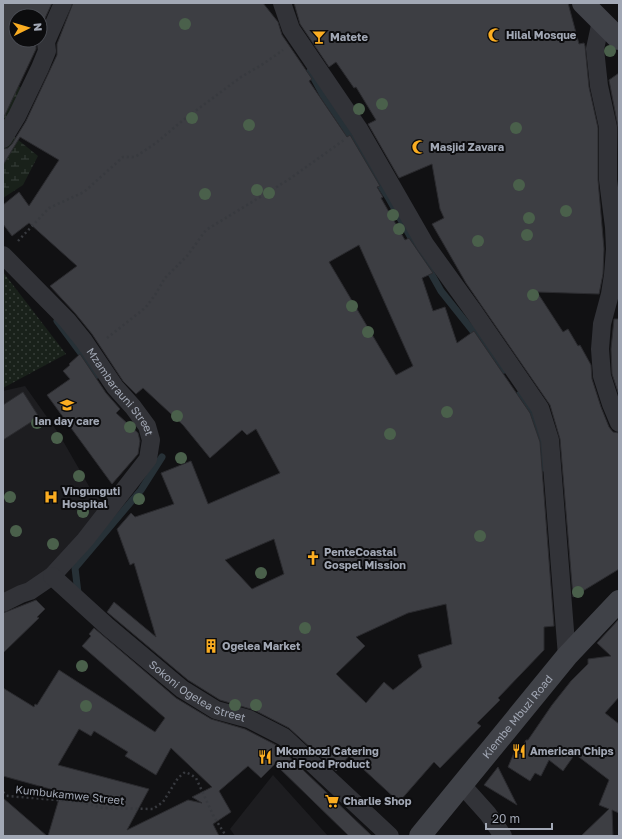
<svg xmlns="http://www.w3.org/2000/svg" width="622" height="839" viewBox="0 0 622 839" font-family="'Golos Text',sans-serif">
<defs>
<pattern id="grass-dots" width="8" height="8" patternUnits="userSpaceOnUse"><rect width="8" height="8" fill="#19211a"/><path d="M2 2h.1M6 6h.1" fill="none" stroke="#373e39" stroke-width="1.8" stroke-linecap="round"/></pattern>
<pattern id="wetland-marsh" width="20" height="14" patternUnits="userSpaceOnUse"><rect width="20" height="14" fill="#19211a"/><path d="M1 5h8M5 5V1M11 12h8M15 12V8" fill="none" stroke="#373e39"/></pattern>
</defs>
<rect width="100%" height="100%" fill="#111113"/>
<path fill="#1d1d20" d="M25,386L59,434L90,488L106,506L63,560L3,602V391Z
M273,775L328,836H235L230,829Z"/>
<path fill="url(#grass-dots)" d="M3,272L66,354L3,388Z"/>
<path fill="url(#wetland-marsh)" d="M3,80L23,88L11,134L38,156L23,185L3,198Z"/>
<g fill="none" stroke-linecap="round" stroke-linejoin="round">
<path stroke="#273137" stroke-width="7" d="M310,71L323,95L346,129L349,136L388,197L441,291L504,370
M57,321L97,375
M520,394L538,425L544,468
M80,595L78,593L75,568L141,490L162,457"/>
</g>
<path fill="#3d3e43" stroke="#2b2b2f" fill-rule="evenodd" d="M3,3H52L40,29V16H16V40H36V49L3,119Z
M73,3H263L278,22L282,35L312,79L309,81L347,137L350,135L380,186L377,187L383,197L381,198L405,240L409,238L433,273L422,278L433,311L445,307L457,343L474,331L530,413L540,442L554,626L544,627V650L498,698L500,700L477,723L481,726L440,768L434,762L399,802L349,756L336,771L289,728L254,710L220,700L188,680L107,612L114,602L156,637L134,563L130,565L117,529L131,513L135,517L174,504L161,473L191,461L208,504L280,473L256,429L247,435L242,430L210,458L183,425L143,388L136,394L123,381L92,334L75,313L50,286L77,266L29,223L12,236L3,224V205L19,192L29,206L59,160L20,137L3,165V149L8,148L12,144L26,121L57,55V44ZM359,245L413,366L396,375L329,262ZM274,539L284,574L252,589L225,560ZM446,604L452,644L418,655L422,667L393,690L384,682L366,703L336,674L365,646L356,637L408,613Z
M294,3H568L579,44L584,43L585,46L589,87L598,128V180L604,249L603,274L599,294L537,292L563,332L568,329L578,346L580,345L591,365L592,379L601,407L609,427L613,432L619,433V569L573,597L560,439L550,405L466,283L432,224L444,218L440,209L432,164L399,178L368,124L376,120L356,87L354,88L336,62L329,67L300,24Z
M619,73V183L618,127L609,80Z
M614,319H619V395L612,374L611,349Z
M80,354L106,393L120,409L116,413L138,433L140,441L138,454L112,484L47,395L70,379L63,371L70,365L69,364Z
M23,392L39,417L3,440V405Z
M36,600L45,609L37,617L39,618L3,653V613Z
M619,619V697L605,713L619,724V813L612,810L613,836H581L609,809L599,805L609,780L575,754L563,771L549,760L541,776L535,773L530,781L508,767L516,748L521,751L526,740H528L552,705L571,681L588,664V659L611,656L597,643Z
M94,628L176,698L211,719L245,729L278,746L372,836H349L275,764L261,778L248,766L219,791L231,812L213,824L219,836H48L61,792L3,776V688L34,707L35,704L37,705L59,670L155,732L165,718L82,646L91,636L89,634ZM79,729L91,736L94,731L128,752L125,756L156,775L171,748L212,787L192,797L202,803L188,800L127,830L149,789L58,765Z
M498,767L517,805L484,785Z
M3,798L47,836H3Z"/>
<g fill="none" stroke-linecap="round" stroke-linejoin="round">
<path stroke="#383a3f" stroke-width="2.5" stroke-dasharray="2 3" stroke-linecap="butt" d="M18,241L49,208L84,192L123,157H135L156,143L182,121L241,77L263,64L283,50
M107,338L145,308L155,295L165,278L187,256L206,230L288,180L344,140
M3,792L8,796L80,802L104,808L153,809L163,802L178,778L185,772L190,774L196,778L214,817L226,836"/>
<g stroke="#323338" stroke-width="18">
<path d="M282,3L291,29L359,129L425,244L474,312L540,408L550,440L567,656"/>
<path d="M601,21L595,49L599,86L608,127V180L614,227L615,249L613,275L610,294L602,324L600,349L602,376L611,404L619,423"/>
<path d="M3,139L17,116L40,68L47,51L46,42L63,3"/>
<path id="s1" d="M3,255L67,320L84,341L115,387L133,407L147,426L151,440L148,459L85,540L52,576L30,591L21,594L3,603"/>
<path id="s2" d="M52,576L108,627L182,689L216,710L249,719L284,737L390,836"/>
<path d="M462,785L488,814L503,836"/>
</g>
<g stroke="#404248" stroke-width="22">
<path d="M583,3L619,39"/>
<path id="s3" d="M420,836L567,656L619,601"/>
</g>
</g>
<g fill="#4a604b">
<circle cx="185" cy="24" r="6"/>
<circle cx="610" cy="51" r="6"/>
<circle cx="382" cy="104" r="6"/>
<circle cx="359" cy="109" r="6"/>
<circle cx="192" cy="118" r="6"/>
<circle cx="249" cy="125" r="6"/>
<circle cx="516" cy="128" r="6"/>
<circle cx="519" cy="185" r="6"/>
<circle cx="257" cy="190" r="6"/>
<circle cx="269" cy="193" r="6"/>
<circle cx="205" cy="194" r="6"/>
<circle cx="566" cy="211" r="6"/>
<circle cx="393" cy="215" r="6"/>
<circle cx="529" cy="218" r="6"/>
<circle cx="399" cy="229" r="6"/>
<circle cx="527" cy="235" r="6"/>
<circle cx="478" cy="241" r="6"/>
<circle cx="533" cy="295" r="6"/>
<circle cx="352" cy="306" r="6"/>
<circle cx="368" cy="332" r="6"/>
<circle cx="447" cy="412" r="6"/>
<circle cx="177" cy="416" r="6"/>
<circle cx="37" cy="423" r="6"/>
<circle cx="130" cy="427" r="6"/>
<circle cx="390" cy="434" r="6"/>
<circle cx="57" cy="438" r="6"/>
<circle cx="181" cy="458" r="6"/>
<circle cx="79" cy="476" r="6"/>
<circle cx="10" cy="497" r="6"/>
<circle cx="139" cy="499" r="6"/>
<circle cx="83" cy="512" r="6"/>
<circle cx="16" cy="531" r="6"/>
<circle cx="480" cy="536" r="6"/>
<circle cx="53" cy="544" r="6"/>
<circle cx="261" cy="573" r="6"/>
<circle cx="578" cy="592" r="6"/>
<circle cx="305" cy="628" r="6"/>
<circle cx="82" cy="666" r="6"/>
<circle cx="235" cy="705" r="6"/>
<circle cx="256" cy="705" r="6"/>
<circle cx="86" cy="706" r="6"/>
</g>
<defs>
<symbol id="mosque-bare" viewBox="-9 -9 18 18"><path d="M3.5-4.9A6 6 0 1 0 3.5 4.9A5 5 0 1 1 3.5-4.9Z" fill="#fbad21" stroke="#0c0c0e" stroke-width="2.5" paint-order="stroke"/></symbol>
<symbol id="bar-bare" viewBox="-9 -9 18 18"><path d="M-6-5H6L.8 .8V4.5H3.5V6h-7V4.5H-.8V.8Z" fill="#fbad21" stroke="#0c0c0e" stroke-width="2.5" paint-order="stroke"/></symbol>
<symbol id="school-bare" viewBox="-9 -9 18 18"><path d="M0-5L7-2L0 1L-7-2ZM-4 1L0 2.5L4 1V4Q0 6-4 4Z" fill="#fbad21" stroke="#0c0c0e" stroke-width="2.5" paint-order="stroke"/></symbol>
<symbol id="hospital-bare" viewBox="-9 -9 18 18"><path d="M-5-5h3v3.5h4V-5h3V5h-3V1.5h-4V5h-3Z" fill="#fbad21" stroke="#0c0c0e" stroke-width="2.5" paint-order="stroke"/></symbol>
<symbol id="church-bare" viewBox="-9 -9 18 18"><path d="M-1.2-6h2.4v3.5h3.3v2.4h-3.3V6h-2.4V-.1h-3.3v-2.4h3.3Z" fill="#fbad21" stroke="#0c0c0e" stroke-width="2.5" paint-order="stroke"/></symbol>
<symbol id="building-bare" viewBox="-9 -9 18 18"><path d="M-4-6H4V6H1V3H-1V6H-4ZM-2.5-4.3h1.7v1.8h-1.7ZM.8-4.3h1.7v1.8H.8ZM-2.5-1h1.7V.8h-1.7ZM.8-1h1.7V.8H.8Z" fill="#fbad21" stroke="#0c0c0e" stroke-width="2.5" paint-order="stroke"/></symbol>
<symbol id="restaurant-bare" viewBox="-9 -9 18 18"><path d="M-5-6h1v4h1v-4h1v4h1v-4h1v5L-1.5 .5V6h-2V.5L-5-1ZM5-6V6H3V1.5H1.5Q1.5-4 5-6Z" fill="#fbad21" stroke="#0c0c0e" stroke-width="2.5" paint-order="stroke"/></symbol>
<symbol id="supermarket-bare" viewBox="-9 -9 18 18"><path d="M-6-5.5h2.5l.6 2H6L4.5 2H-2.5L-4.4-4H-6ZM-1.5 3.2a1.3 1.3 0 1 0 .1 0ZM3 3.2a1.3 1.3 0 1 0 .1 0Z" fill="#fbad21" stroke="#0c0c0e" stroke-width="2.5" paint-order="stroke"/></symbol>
</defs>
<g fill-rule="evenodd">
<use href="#mosque-bare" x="485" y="25" width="20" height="20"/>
<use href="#bar-bare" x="309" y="27" width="20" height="20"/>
<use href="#mosque-bare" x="409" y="137" width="20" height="20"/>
<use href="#school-bare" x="57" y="395" width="20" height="20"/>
<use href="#hospital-bare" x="41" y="487" width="20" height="20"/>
<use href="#church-bare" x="303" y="548" width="20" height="20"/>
<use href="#building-bare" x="201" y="636" width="20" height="20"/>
<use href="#restaurant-bare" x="509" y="741" width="20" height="20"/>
<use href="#restaurant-bare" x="255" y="747" width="20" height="20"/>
<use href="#supermarket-bare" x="322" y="791" width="20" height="20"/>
</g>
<g text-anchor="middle" stroke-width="4" stroke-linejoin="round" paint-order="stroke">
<g font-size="11" font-weight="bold" fill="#a2a8b5" stroke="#0c0c0e" text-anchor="start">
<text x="506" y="39">Hilal Mosque</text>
<text x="330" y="41">Matete</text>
<text x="430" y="151">Masjid Zavara</text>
<text x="67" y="425" text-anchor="middle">Ian day care</text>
<text x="62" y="495">Vingunguti<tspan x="62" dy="13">Hospital</tspan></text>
<text x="324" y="556">PenteCoastal<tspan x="324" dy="13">Gospel Mission</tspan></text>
<text x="222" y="650">Ogelea Market</text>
<text x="276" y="755">Mkombozi Catering<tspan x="276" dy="13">and Food Product</tspan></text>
<text x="530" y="755">American Chips</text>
<text x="343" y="805">Charlie Shop</text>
</g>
<g font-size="11" fill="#a2a8b5" stroke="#0c0c0e">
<text dy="4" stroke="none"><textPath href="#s1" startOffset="181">Mzambarauni Street</textPath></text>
<text dy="4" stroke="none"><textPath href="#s2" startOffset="187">Sokoni Ogelea Street</textPath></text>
<text dy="4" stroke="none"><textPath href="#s3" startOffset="154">Kiembe Mbuzi Road</textPath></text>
<text transform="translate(70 795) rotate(6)" y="4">Kumbukamwe Street</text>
</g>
</g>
<rect width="622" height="839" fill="none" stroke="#a2a8b5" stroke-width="8"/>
<g transform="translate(28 28) rotate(85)"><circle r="19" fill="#0c0c0e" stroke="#484a51"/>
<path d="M0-3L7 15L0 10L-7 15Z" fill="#fbad21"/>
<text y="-6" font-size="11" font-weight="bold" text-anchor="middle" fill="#a2a8b5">N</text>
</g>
<path d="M486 823v6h66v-6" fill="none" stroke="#a2a8b5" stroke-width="2"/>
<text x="492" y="823" font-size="12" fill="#a2a8b5" stroke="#0c0c0e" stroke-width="3" paint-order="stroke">20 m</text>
</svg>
